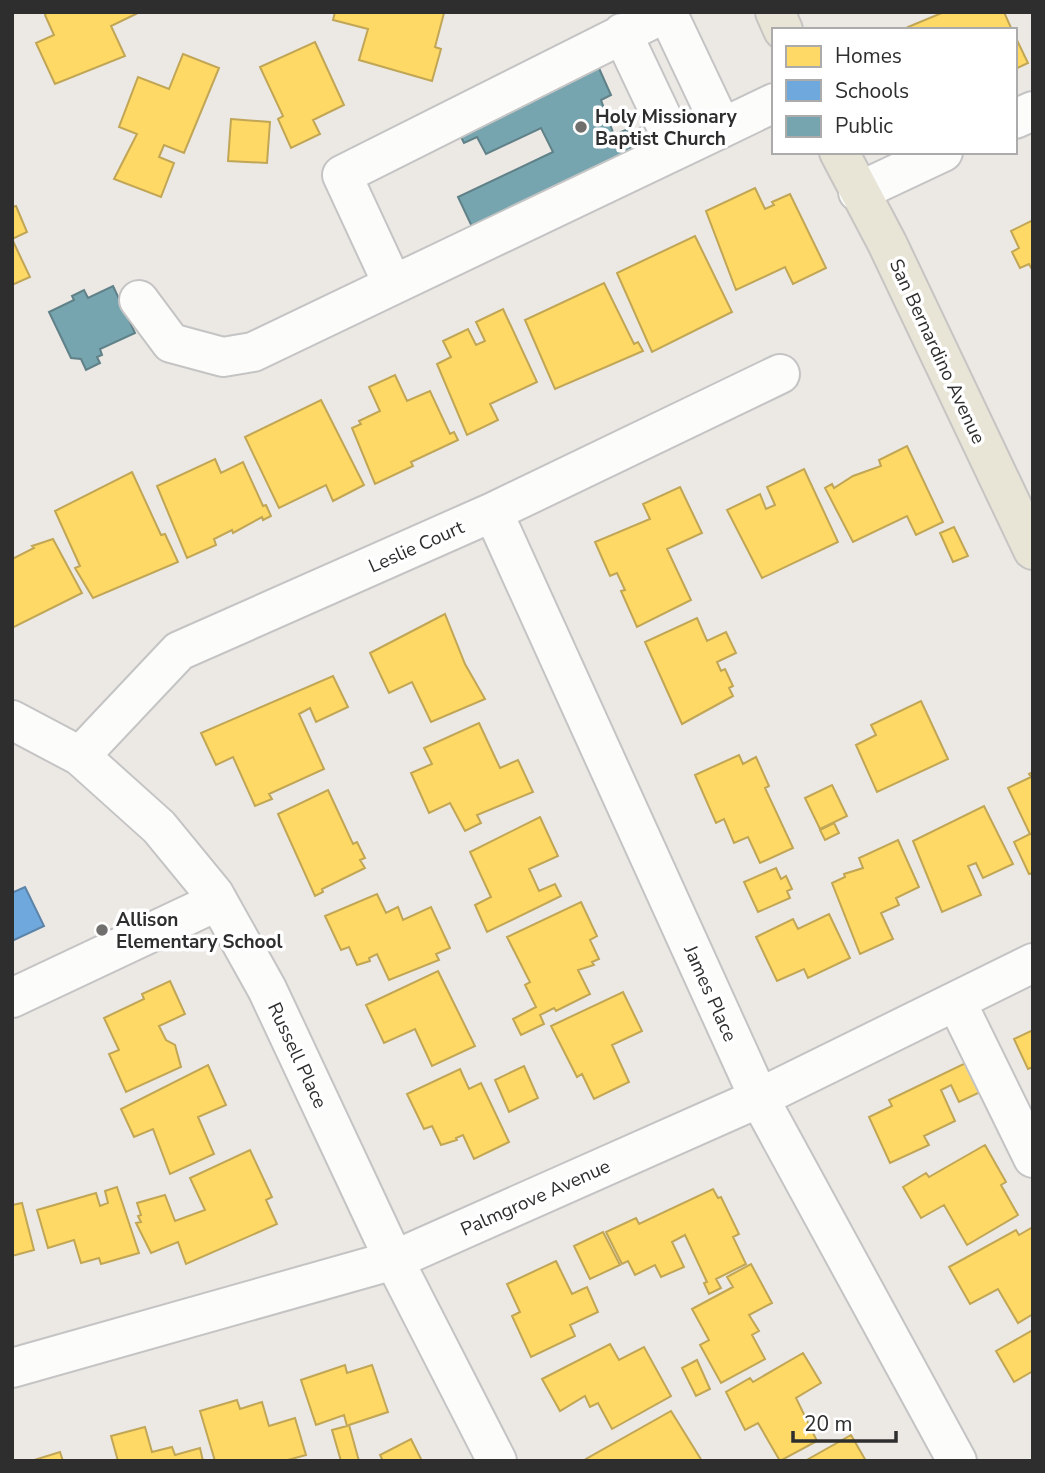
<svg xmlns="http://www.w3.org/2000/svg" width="1045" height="1473" viewBox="0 0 1045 1473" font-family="'Nunito Sans',sans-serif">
<rect width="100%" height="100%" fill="#ece8e4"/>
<path fill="#ffd966" stroke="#c0a655" stroke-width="2" d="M47,12H140L111,26L125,56L55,84L36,43L54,35L45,15Z
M335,12L444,13L435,47L441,49L432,81L359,60L368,29L333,20Z
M944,12H1004L1012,30H910L908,27Z
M1015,36L1028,63L1015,69Z
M315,42L344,105L313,120L320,134L291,148L278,119L283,116L260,67Z
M183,54L219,68L184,153L164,145L159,157L174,163L161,197L114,179L137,134L119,127L138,77L169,89Z
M231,119L270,122L267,163L228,161Z
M755,188L765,209L774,205L772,202L790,194L826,268L793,284L785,267L736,290L706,211Z
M16,206L27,232L12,239L30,277L12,285V207Z
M1033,220V271L1029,264L1020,268L1012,252L1019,248L1011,231Z
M695,236L732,312L652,352L617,273Z
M604,283L634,344L638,342L643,351L555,389L525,320Z
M503,309L537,382L490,404L498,420L467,435L437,364L451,357L443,341L468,329L476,345L485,341L476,322Z
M395,375L407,401L430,391L450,434L454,432L458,440L411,462L413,466L375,484L352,428L361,424L359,421L380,411L369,387Z
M321,400L364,485L333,501L326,485L279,508L245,437Z
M907,446L943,522L916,535L907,516L853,542L825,488L832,484L834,488L853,476L881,466L879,460Z
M215,459L221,473L243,462L263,506L266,505L271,516L263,520L262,517L233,533L232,530L214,539L216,545L187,558L157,486Z
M804,469L838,542L762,578L727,510L760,494L766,509L775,505L767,487Z
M132,472L161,535L165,534L178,562L93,598L75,568L80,566L55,511Z
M680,487L702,533L667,549L691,600L637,627L621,591L625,590L617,573L610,576L595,542L650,519L643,504Z
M954,527L968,556L953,562L940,533Z
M53,539L82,593L12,628V559L34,548L32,546Z
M445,614L465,664L485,699L431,722L412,682L389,693L370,653Z
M697,618L707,641L726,632L736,653L717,662L721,671L725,669L733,686L729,688L733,696L682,724L645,642Z
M333,676L348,707L316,722L310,708L299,714L324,769L269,794L272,799L255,806L233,757L216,765L201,733Z
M921,701L948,759L877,792L856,745L876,735L871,725Z
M479,723L500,768L518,760L533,792L477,815L481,823L465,831L450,803L429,813L411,773L432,764L424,748Z
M739,755L743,764L756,757L769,786L765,788L793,848L760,863L748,837L734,843L724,819L716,823L695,775Z
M1033,772V873L1029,874L1014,842L1030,834L1008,788L1031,777L1029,774Z
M832,785L847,816L820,829L805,798Z
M328,790L353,844L357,842L365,858L360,860L365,868L322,889L323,892L315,896L278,814Z
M984,806L1013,864L983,878L976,863L968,866L981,895L942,912L913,841Z
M540,817L558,856L529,869L539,891L555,884L561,896L487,932L475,905L491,897L470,852Z
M834,823L839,833L825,840L820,830Z
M898,840L919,887L896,898L899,905L881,913L893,939L860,954L832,883L845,877L844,874L863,868L859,858Z
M776,868L781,879L786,876L792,889L787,891L790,898L758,912L744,882Z
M377,894L386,913L398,907L403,920L431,907L450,948L436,954L439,960L389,980L377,954L369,958L370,961L357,965L349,947L341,950L325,916Z
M581,902L597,936L590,940L599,959L592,962L594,965L578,970L590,994L556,1011L554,1008L540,1015L544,1024L521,1035L513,1019L536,1007L525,985L530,982L507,937Z
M829,914L850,958L808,978L804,969L777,981L756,937L793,919L798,929Z
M438,971L475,1046L432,1066L415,1029L384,1043L366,1005Z
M170,981L185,1014L159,1026L166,1040L175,1045L181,1067L126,1092L109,1054L119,1050L104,1018L144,999L142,994Z
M623,992L642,1031L612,1045L629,1082L594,1099L582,1074L577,1077L551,1026Z
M1033,1030V1067L1028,1069L1014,1039Z
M976,1058L991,1087L959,1102L951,1085L941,1090L955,1121L924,1136L929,1145L890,1163L869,1117L892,1106L889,1100Z
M208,1065L226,1105L198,1117L214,1154L170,1174L153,1129L134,1137L121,1109Z
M524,1066L538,1098L509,1112L495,1080Z
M460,1069L469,1089L481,1083L509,1142L474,1159L463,1135L456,1138L457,1140L441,1145L432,1126L424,1129L407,1094Z
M985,1145L1006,1182L1001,1185L1018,1215L967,1245L944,1205L921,1218L903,1187L926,1173L929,1177Z
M250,1150L272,1197L266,1200L277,1224L186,1264L178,1242L151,1253L136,1223L141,1222L138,1216L141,1215L137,1203L165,1195L175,1221L205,1210L190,1178Z
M117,1187L139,1253L101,1264L99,1258L81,1263L74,1240L48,1248L37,1210L96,1193L100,1206L108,1203L105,1191Z
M713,1189L718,1198L721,1197L739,1234L733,1237L746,1264L716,1279L721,1288L709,1294L704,1283L707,1282L685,1235L672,1242L684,1267L661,1277L655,1265L635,1275L628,1261L622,1264L606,1232L636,1218L639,1224Z
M22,1203L34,1250L12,1256V1205Z
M1033,1227V1314L1018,1323L998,1289L970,1304L949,1267L1016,1230L1019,1235Z
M603,1232L620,1265L590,1279L574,1246Z
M556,1261L572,1294L587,1287L598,1312L570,1325L575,1336L531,1357L512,1316L520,1312L507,1284Z
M751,1264L772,1303L749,1315L759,1331L752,1335L765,1359L721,1383L700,1345L709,1340L692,1309L733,1287L727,1277Z
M1033,1330V1371L1014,1382L996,1351Z
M610,1344L619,1360L644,1347L671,1396L612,1429L598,1403L590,1407L585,1396L560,1411L542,1379Z
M803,1353L821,1383L796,1398L817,1441L780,1461L758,1423L745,1430L726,1392L750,1378L753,1382Z
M697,1360L710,1389L696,1396L682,1368Z
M345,1365L347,1373L372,1365L388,1412L349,1425L359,1461H341L332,1430L347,1426L344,1415L316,1425L301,1380Z
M237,1400L240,1409L262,1402L269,1426L295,1418L306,1455L284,1461H215L200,1411Z
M671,1411L702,1461H587L586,1459Z
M145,1427L152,1452L172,1447L175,1455L200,1448L203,1461H118L111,1436Z
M851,1435L866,1461H805Z
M411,1439L422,1461H383L380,1455Z
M60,1452L63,1461H31Z"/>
<path fill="#6fa8dc" stroke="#5c83a8" stroke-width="2" d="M25,887L44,926L12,941V889L14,892Z"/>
<path fill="#76a5af" stroke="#608188" stroke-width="2" d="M598,66L611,95L601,100L614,135L628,129L630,133L640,128L645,138L623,154L626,160L474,231L458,197L553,152L541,128L486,154L477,137L464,143L455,125Z
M113,286L135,333L100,349L102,355L97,357L100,363L86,370L81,359L71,358L49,312L74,300L72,296L84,290L88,298Z"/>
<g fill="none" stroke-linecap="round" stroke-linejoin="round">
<defs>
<path id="minor" d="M622,33L677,149
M1015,119L1033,111
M722,128L667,12L342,175L393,285L722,128L774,103
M858,192L943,152
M139,300L171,343L223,357L253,352L393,285
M493,512L759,1098L957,1461
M12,720L80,756L159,827L214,894L267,989L394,1260L497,1461
M80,756L179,651L493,512L780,374
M12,998L218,901
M956,1001L1033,1158
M12,1368L394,1260L759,1098L1033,963"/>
<path id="major" d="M775,12L783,30
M839,152L887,243L1033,550"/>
</defs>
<use href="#minor" stroke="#c5c4c5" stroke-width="42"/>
<use href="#major" stroke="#c6c5c4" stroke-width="42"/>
<use href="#minor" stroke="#fcfcfb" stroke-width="38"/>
<use href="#major" stroke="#e8e4d6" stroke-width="38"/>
</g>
<g fill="#706f6e" stroke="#fff" stroke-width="2.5">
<circle cx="581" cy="127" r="7"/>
<circle cx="102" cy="930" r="7"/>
</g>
<g text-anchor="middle" stroke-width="7" stroke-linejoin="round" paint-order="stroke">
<g font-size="19" font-weight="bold" fill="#2e2e2e" stroke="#fff" text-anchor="start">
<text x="595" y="123">Holy Missionary<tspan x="595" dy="22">Baptist Church</tspan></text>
<text x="116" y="926">Allison<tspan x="116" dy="22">Elementary School</tspan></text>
</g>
<g font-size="19" fill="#2e2e2e" stroke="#fff">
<text transform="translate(938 351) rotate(65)" y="7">San Bernardino Avenue</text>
<text transform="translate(416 546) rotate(-24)" y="7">Leslie Court</text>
<text transform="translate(711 993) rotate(66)" y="7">James Place</text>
<text transform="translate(298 1055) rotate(65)" y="7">Russell Place</text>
<text transform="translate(535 1197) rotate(-24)" y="7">Palmgrove Avenue</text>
</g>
</g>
<rect width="1045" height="1473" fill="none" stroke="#2e2e2e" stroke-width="28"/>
<rect x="772" y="28" width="245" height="126" fill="#ffffff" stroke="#ababab" stroke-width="2"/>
<rect x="786" y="46" width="35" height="21" fill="#ffd966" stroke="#ababab" stroke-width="2"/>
<text x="835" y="63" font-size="21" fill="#2e2e2e">Homes</text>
<rect x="786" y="80" width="35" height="21" fill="#6fa8dc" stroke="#ababab" stroke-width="2"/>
<text x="835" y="98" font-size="21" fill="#2e2e2e">Schools</text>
<rect x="786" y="116" width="35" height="21" fill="#76a5af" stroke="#ababab" stroke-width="2"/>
<text x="835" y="133" font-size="21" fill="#2e2e2e">Public</text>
<path d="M793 1431v10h103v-10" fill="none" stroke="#2e2e2e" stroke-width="3.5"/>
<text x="804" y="1431" font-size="21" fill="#2e2e2e" stroke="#ffffff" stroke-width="5" paint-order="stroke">20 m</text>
</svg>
